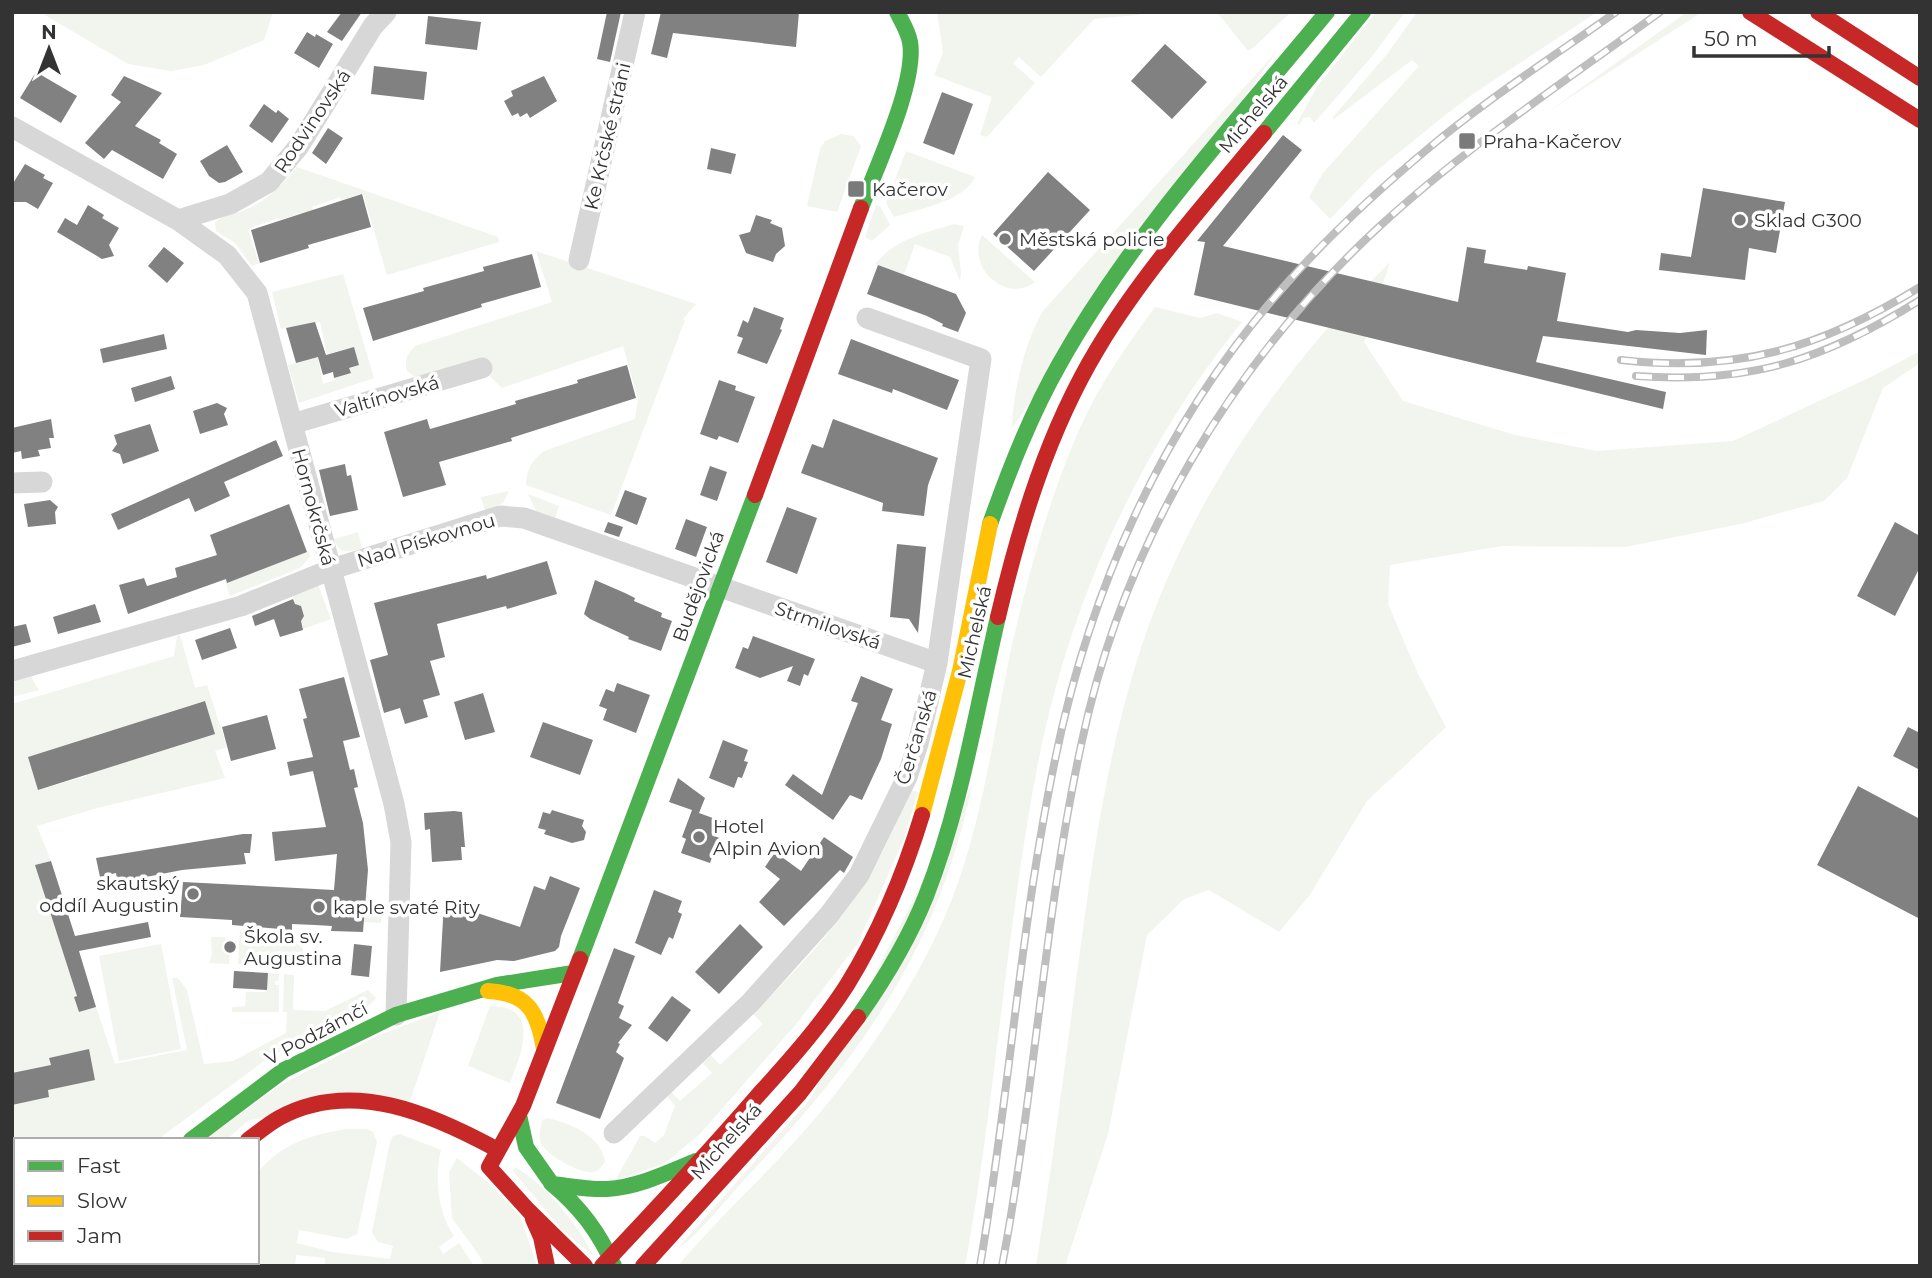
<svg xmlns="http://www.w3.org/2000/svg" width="1932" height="1278" viewBox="0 0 1932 1278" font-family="Montserrat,sans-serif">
<rect width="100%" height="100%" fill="#fff"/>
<path fill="#f1f5ed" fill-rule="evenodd" d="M40,12H273L264,40L204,65L171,71L128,64Z
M937,12H1145L1138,15L1094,19L1041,77L1019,57L1013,63L1035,83L987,137L980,135L992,97L934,75L943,53Z
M1217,12H1291L1254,47L1248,51Z
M1376,12H1405L1373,55L1314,123L1310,117L1303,118L1300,125L1297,123L1317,87Z
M1417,12H1597L1473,94L1444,116L1375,172L1330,219L1309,197L1323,173L1419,66L1412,60L1334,119L1333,117L1388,53Z
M1687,12H1702L1549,111Z
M1277,51L1012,428C1013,392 1025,341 1043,311Z
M841,134L853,136L861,146L837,212L807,206L820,149L825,141Z
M906,151L975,177C966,200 917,210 894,217L886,203Z
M297,167L498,237L499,242L387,275L363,193L341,200L340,197L312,207L314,213L299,214L279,220L278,218L248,229L259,263L252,266L235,243L216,231L215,223C222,215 235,214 245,210C266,202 283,184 297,167Z
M876,205L880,206L890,225L872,241L865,237Z
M954,224L964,226L958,245L961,273L960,281L950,257L915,244L904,275L875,264C895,239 925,233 954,224Z
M982,235L1035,282C1005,304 966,267 982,235Z
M536,251L696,304L683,319L685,320L611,515L526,485C527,469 531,461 544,451L635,419L638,399L623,346L502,388L476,363L416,378L407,371C404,359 407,355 415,346L552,302Z
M1390,262L1364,342L1403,401L1515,435L1597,451L1733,441L1875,375L1920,351V363L1883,388L1847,478L1824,501L1740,524L1625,547L1502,546L1390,565L1388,604L1418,674L1446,727L1367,801L1309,896L1279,932L1209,890L1184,899L1147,935L1108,1134L1065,1266H1036C1053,1161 1066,1056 1080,951C1094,847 1109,745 1142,645C1191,499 1281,369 1390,262Z
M343,274L374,378L299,403L288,365L318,357L323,384L335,380L334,378L350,373L349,368L359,365L354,347L327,354L320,322L281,329L272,292Z
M1155,307L1200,318L1217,313L1242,322C1140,447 1071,600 1039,758C1006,926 996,1098 965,1266H678C712,1225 751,1189 787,1150C852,1080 914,993 950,904C982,824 993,737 1010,654C1026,583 1050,494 1080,428C1099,385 1127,345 1155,307Z
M509,491L503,503L485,511L481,497Z
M528,494L559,506L555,518L536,511Z
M358,532L362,548C348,552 339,555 334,539Z
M209,535L228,582L309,551L310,557L300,568L230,596Z
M318,585L331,619L303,629L300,619L304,615L301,606L296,605L292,595Z
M180,635L195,688L207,685L227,747L215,751L225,778L97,808L37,826L51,861L36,865L77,996L74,997L79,1012L96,1007L115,1064L187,1050L172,978H178L187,990L204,1064L233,1061L286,1033L287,1012H283L284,974L294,975L293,1010L325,1011L368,990L376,998L369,1005L314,1032L264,1061L157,1140H16V1231H12V1105L49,1097L48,1090L95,1079L89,1050L49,1059L51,1065L12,1073V704L174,656L177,636ZM204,701L151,754L102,769L86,772L87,776L38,790L92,736L141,722L157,721L156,716Z
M31,671L32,679L39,690L12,697V676Z
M972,786C936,954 860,1057 745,1179C730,1195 695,1239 678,1248L811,1098Z
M911,790L918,792L904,839L858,943L797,1023L700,1134L665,1163L615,1181L640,1136H645L655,1143L664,1135L675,1106L667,1096L671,1092L680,1101L712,1073L703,1063L711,1055L720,1065L763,1024L753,1014C790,976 827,939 856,896C879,863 895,826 911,790Z
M366,893L382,913L381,923L363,922Z
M240,931L253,932V937L296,941L303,949L302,960L289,966L238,964Z
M211,937H224L231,941L229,964L209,963L212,954Z
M161,944L181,1049L119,1061L99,956Z
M268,973L279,974V980L275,981V985H279V1012H232V1007L245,1006L246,992H267Z
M490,1006C542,1006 521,1054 510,1083L468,1066Z
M440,1012L410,1101L249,1120L226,1140H204L282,1084L377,1036Z
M547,1118C570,1123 602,1136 605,1162C602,1166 599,1171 593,1172C580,1174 546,1155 541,1143C538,1136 540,1129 542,1121Z
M346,1129H367L373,1132L377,1142L357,1234L347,1239L299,1230L297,1243L332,1252L390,1259L393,1246L378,1242L372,1232L390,1142L393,1136L400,1134L441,1150C434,1176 438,1214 454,1236L439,1247L443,1254L459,1243L474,1266H325V1258L296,1255L295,1266H249L248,1262H257V1174C279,1144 311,1135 346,1129Z
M457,1158L489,1183L520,1216L537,1266H483L481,1258L452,1218L449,1172Z
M515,1167C546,1185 577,1223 593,1255L563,1231L513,1171Z
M62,1262H157L155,1266H53Z"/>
<path fill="#818181" d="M342,12H362L342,41L327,32Z
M607,12H621L610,62L597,59Z
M661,12H799L796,47L673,33L667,58L651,54Z
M428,16L481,22L477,50L425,44Z
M307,32L315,37L316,34L333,44L319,68L294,53Z
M1165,44L1207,82L1172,119L1131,81Z
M374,66L427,72L424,100L371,94Z
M36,72L77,96L61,123L20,98Z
M124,76L162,93L135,126L161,140L159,143L177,154L163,179L112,150L104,159L85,143L121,102L111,95Z
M544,76L557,101L530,118L527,113L520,117L518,113L512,116L504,101L513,96L511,91Z
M942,92L973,104L954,155L923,143Z
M264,104L276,113L278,110L289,119L272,143L249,126Z
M328,128L343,138L326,164L312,153Z
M1283,135L1302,150L1223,246L1458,302L1467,247L1486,250L1484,263L1527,270L1528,266L1566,273L1557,321L1628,332L1636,330L1680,333L1707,330L1706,355L1543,336L1536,362L1666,392L1663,409L1194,295L1205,242L1197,241Z
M227,145L243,172L225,182L219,183L209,176L200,161Z
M711,148L736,154L731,174L707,169Z
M25,164L45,175L43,178L53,183L38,209L26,202H12V185Z
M1048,172L1090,210L1034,271L993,234Z
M1703,188L1785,202L1776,253L1749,248L1745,280L1659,270L1661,253L1691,257Z
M362,194L371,227L308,245L309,248L260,263L251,230Z
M88,205L104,215L102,218L119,228L109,245L114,256L102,259L57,232L65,218L77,225Z
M756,215L772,220L770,223L782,228L785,246L776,254L773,262L746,253L739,235L750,232Z
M164,247L184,263L167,283L148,266Z
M532,254L541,287L481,304L482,307L373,341L363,308L424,291L423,288L484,271L483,267Z
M878,265L956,294L966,313L958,332L942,326L943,324L927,316L867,294Z
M754,307L784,318L780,329L782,330L767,364L737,353L743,338L737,336L743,320L748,323Z
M315,322L326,355L319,357L354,347L359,365L349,368L351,373L334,378L333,372L323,375L318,357L296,363L286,328Z
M164,334L167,349L103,363L100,349Z
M851,339L959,380L947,410L893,389L892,393L838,374Z
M627,365L636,398L511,438L512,441L439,462L446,485L403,497L384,432L427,419L430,429L516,404L515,401L578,383L577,380Z
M171,376L175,389L135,402L131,388Z
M719,380L736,386L735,390L755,397L738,443L719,436L717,440L700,434Z
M217,403L227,408L224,414L228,425L200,434L193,411Z
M51,419L54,438H49L51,448L38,450L40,456L22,459L21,451L12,453V428Z
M833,419L938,458L928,485L924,516L882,511L883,503L801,473L812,444L823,448Z
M150,424L159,451L123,464L120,454L112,451L117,444L114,435Z
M276,440L283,456L224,482L230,496L195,512L189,498L118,530L111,514Z
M345,464L347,476L351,475L358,510L330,516L319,470Z
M710,466L727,472L717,501L700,495Z
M625,490L647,498L637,525L615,516Z
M50,500L58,507L55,512L56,524L28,527L24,504Z
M289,504L307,552L227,583L226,579L128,614L119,585L144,578L147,586L177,577L175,568L217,555L210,535Z
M787,507L817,518L797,574L766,562Z
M686,519L707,527L696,557L675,549Z
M608,522L623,527L619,537L604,532Z
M1895,522L1920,536V567L1895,616L1857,596Z
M897,544L926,547L918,633L909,619L890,617Z
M547,561L557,594L507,609L506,606L437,624L445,657L430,661L440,695L423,700L428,717L405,724L400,708L384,713L370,660L388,655L374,603L486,575L487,579Z
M595,580L625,593L635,598L634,601L662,613L661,617L672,621L661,651L628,639L629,637L590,619L584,614Z
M293,599L295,604L301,606L304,616L301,621L303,630L280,637L274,619L255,626L252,616Z
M95,604L101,622L58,634L53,617Z
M26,624L31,642L12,647V627Z
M230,628L237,648L202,660L195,640Z
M753,636L815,659L808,676L804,674L800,686L787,681L793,666L760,678L735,668L743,647L748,649Z
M861,676L893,689L881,720L892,724L881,759L862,800L850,795L833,820L785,785L793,774L822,795L858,703L851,701Z
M344,677L360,737L343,741L350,770L354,769L358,787L354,788L363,823L368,870L363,932L331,931L332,926L315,925L292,924V930L232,925V920L180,917L183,882L334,890L337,854L275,861L272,832L326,827L313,771L290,776L287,762L313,757L303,719L307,718L299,689Z
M617,683L650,695L636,733L603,720L607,709L599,706L606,689L614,692Z
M483,693L495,732L465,740L454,702Z
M205,701L215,734L38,790L28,757Z
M267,715L276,749L231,761L222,727Z
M543,722L593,740L580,775L530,757Z
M1908,727L1920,733V770L1893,756Z
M723,740L748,750L744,761L748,762L742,778L738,777L734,788L709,778Z
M678,778L705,798L699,813L721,821L715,836L719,838L710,863L681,853L686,839L682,837L692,810L669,802Z
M1858,786L1920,819V919L1817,865Z
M552,810L584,820L582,826L586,832L584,840L572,843L544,834L546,830L538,828L543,812L550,814Z
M454,811L462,812L465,847H461L462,860L432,862L430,829L425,830L424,813Z
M243,834H252L250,853H244L246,864L182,870L141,878L143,889L119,893L116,873L100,877L96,858Z
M824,837L853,857L844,873L840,870L784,926L759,902L780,879L765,867L775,852L801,871Z
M51,861L75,936L148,922L151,937L79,951L96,1007L79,1012L74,997L77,996L35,865Z
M550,876L580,888L561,936L559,947L555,951L514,961L497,960L440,972L444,902L520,927L534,886L545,890Z
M654,890L682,901L678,912L682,914L673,939L669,937L661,955L635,943Z
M740,924L763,947L719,994L695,972Z
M354,944L372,946L369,977L351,975Z
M614,948L635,956L618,1003L624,1006L619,1018L632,1025L618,1043L620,1044L616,1052L624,1058L600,1119L556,1103Z
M234,971L268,973L267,990L233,988Z
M672,996L691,1010L667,1042L648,1028Z
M89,1049L95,1080L48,1090L49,1097L12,1105V1073L51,1065L49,1058Z"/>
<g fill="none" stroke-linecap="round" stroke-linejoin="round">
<path stroke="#d7d7d7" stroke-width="21" d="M12,127L178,220L227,255L257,293L394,804L401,842L396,1015
M178,220L230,204L269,182L299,146L373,26L386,12
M579,260L635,12
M292,424L482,368
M12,483L42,482
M12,671L241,606L332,569L500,516L524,518L937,663
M614,1133L751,1002L829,915L859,875L907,777L918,744L937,663L981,359L867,318"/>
<path stroke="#4caf50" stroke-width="16" d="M1264,133L1363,12
M861,208C876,168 917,82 910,42C908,31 902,22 897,12
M990,524C1010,468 1031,414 1060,363C1132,235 1234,125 1327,12
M580,959L755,495
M858,1017C884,980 909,939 926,896C961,807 976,711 998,617
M519,1115L526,1147L552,1184C570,1186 589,1190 607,1189C638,1187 667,1173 696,1161
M191,1140L284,1070L396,1015L497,985L573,973
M551,1183C580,1207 599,1232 614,1266
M237,1262L239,1266"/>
<path stroke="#ffc107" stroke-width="16" d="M922,815L960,671L990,524
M488,991C528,993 538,1012 544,1049
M173,1266L175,1262"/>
<path stroke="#c62828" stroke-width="16" d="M1750,12L1920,120
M1818,12L1920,78
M755,495L861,208
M998,617C1020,524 1048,431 1098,348C1143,273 1207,201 1264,133
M580,959L523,1106L489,1167L528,1210L585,1266
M248,1140C258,1133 268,1124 279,1118C352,1078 432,1114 498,1150
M533,1219L541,1237L547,1266
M12,1257L16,1256
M602,1266C656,1209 709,1152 760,1093C791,1059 822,1024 847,985C879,933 904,874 922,815
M643,1266L800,1093L858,1017"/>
<defs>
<path id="rail" d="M1621,360C1737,373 1821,348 1920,287
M1636,376C1750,384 1824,360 1920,300
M980,1266C1009,1098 1020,927 1055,760C1090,588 1164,423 1280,291C1326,238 1377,191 1430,147C1489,98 1554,56 1616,12
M1002,1266C1035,1092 1044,914 1082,741C1124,543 1232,362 1381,225C1467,146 1566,81 1660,12"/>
</defs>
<use href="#rail" stroke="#bebebe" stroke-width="8"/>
<use href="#rail" stroke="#fff" stroke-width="5" stroke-dasharray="16" stroke-linecap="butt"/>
</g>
<g fill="#7a7a7a" stroke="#fff" stroke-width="2.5">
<rect x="1458" y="132" width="18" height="18" rx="3.5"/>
<rect x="847" y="180" width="18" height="18" rx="3.5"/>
<circle cx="1740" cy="220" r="7"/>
<circle cx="1005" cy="239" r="7"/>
<circle cx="699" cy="837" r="7"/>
<circle cx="193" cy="894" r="7"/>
<circle cx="319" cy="907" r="7"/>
<circle cx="230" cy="947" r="7"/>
</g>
<g text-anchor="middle" stroke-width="7" stroke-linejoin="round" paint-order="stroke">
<g font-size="19" fill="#333" stroke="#fff">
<text transform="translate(1253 114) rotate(-50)" y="7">Michelská</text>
<text transform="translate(312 121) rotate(-56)" y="7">Rodvinovská</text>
<text transform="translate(607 136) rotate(-77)" y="7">Ke Krčské stráni</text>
<text transform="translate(387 396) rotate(-16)" y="7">Valtínovská</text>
<text transform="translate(314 507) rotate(75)" y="7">Hornokrčská</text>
<text transform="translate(426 540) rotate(-17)" y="7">Nad Pískovnou</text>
<text transform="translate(698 586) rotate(-70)" y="7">Budějovická</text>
<text transform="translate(828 625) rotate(19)" y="7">Strmilovská</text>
<text transform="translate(974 632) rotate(-77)" y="7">Michelská</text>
<text transform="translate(916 737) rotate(-73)" y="7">Čerčanská</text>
<text transform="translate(316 1033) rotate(-28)" y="7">V Podzámčí</text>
<text transform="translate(726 1141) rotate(-48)" y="7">Michelská</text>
</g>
<g font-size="19" fill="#333" stroke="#fff" text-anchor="start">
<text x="1483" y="148">Praha-Kačerov</text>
<text x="872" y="196">Kačerov</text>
<text x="1754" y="227">Sklad G300</text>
<text x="1019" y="246">Městská policie</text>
<text x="713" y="833">Hotel<tspan x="713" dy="22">Alpin Avion</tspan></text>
<text x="179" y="890" text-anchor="end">skautský<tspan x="179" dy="22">oddíl Augustin</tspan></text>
<text x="333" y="914">kaple svaté Rity</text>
<text x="244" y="943">Škola sv.<tspan x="244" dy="22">Augustina</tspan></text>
</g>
</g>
<rect width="1932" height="1278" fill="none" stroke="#333333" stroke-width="28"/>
<rect x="14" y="1138" width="245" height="126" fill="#ffffff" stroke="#adadad" stroke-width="2"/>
<rect x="28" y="1161" width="35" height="10" fill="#4caf50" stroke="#adadad" stroke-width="2"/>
<text x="77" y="1173" font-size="21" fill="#333333">Fast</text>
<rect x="28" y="1196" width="35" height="10" fill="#ffc107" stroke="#adadad" stroke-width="2"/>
<text x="77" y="1208" font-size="21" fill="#333333">Slow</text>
<rect x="28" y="1231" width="35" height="10" fill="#c62828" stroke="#adadad" stroke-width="2"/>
<text x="77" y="1243" font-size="21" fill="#333333">Jam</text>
<g transform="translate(49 49)" stroke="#ffffff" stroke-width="5" paint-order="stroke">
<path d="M0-5L12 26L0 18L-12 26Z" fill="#333333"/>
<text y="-10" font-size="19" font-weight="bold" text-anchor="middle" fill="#333333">N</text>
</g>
<path d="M1694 46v10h135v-10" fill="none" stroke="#333333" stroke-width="3.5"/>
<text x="1704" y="46" font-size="21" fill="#333333" stroke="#ffffff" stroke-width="5" paint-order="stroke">50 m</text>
</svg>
